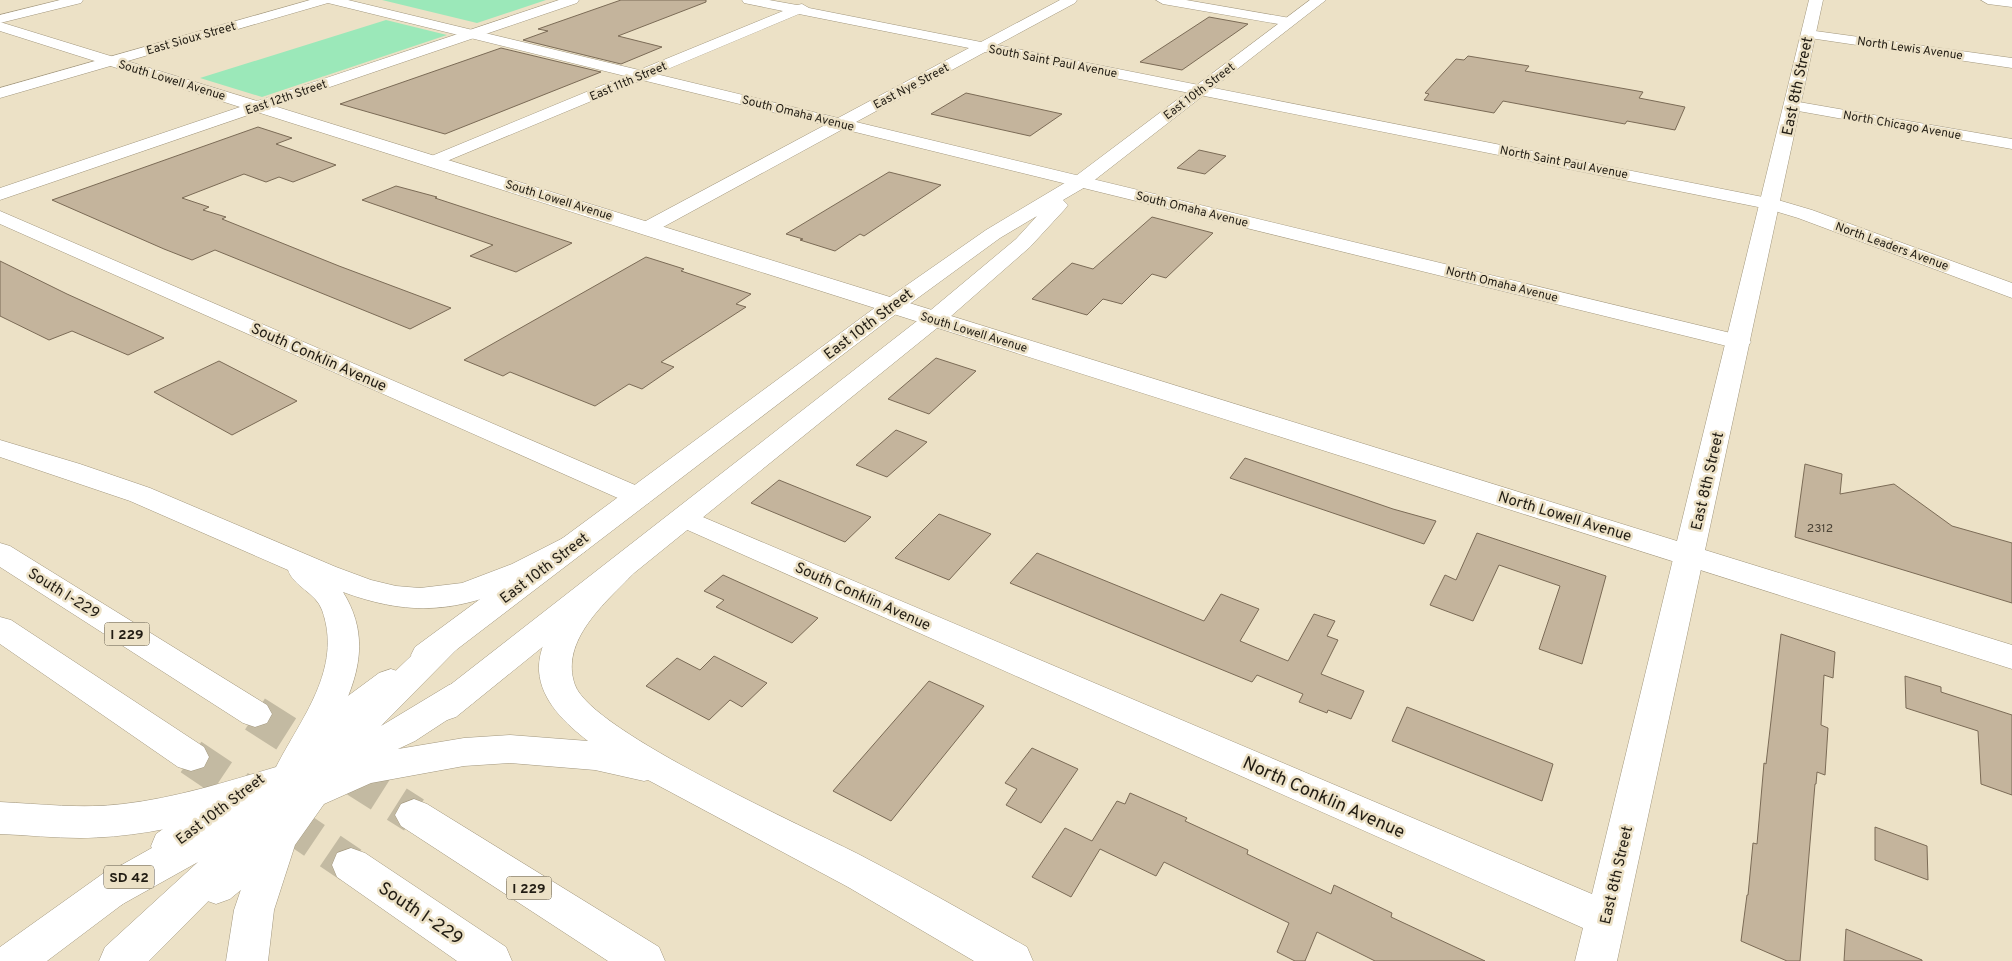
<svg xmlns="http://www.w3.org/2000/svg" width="2012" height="961" viewBox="0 0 2012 961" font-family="Overpass,sans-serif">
<rect width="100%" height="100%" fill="#ece1c6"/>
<path fill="#9be8b9" d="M382,0H546L477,23Z
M386,20L447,35L262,97L200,78Z"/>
<path fill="#c4b49c" stroke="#7b6b56" d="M621,0H706V2L618,36L662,47L621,64L523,40L548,31L538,29Z
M1209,17L1248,24L1182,70L1140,62Z
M501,48L601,72L445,134L340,104Z
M1468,56L1529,66L1525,71L1643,92L1639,98L1685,107L1675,130L1627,121L1625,124L1503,101L1494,113L1424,100L1429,94L1425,93L1456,59L1464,60Z
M966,93L1062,114L1030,136L931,114Z
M258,127L292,138L276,144L336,165L293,182L279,177L266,182L244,174L182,198L209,207L203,210L226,217L222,219L339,266L451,308L410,329L215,250L192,260L164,249L52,200Z
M1199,150L1226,156L1205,174L1177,168Z
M889,172L941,185L864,236L860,234L835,251L800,240L803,239L786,234Z
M396,186L437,197L435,198L572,243L516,272L470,256L493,245L362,200Z
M1152,217L1213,233L1166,278L1152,274L1122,304L1103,299L1087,315L1032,299L1072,263L1093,269Z
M646,257L684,269L681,271L751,294L736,304L746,307L661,362L674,367L642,389L629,384L595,406L510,372L503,376L464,360Z
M0,261L67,294L164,338L128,355L72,331L49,340L0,316Z
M936,358L976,371L929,414L888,399Z
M219,361L297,401L232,435L154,392Z
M896,430L927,442L887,477L856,465Z
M1245,458L1393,509L1436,521L1424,544L1230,478Z
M1805,464L1842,474L1840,494L1894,484L1952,526L2012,543V603L1795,537Z
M779,480L826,499L871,517L845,542L751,503Z
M939,514L991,534L949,580L895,558Z
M1477,533L1606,576L1582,664L1539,649L1560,586L1499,565L1473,621L1430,605L1445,575L1456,580Z
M1037,553L1204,621L1221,594L1259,609L1240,641L1288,661L1314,614L1335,621L1327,636L1338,640L1321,674L1364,691L1351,719L1328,710L1327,713L1299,702L1303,694L1257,675L1252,682L1010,583Z
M723,575L818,618L792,643L716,607L724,600L704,591Z
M1781,634L1835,652L1833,678L1824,675L1821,725L1828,728L1825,775L1817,772L1816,784H1815L1800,961H1787L1741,941L1747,895H1748L1753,843L1757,844L1764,763L1766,764Z
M714,656L767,683L742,707L730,700L709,720L646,686L677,658L700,670Z
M1905,676L1941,687V692L2012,715V795L1981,784L1978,731L1906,708Z
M929,681L984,706L891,821L833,791Z
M1407,707L1553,764L1542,801L1392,741Z
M1032,748L1078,769L1041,823L1006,805L1017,789L1005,783Z
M1130,793L1187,818L1185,821L1248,850L1247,854L1331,894L1334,885L1392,913L1391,917L1485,961H1375L1317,932L1305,961H1295L1277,952L1289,923L1164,862L1156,876L1100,849L1071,897L1032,877L1065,828L1092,841L1117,801L1125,804Z
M1875,827L1927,846L1928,880L1875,860Z
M1846,929L1922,960V961H1844Z"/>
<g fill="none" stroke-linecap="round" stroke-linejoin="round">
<path stroke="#c3baa2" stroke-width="37" stroke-dasharray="37 19" stroke-linecap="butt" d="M255,714L414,815
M191,757L351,865"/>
<defs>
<path id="minor" d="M60,0H83L81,3L0,23V15Z
M310,0H348L639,70L783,11L744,3L742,0H769L797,5L802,4L809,8L981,42L1060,0H1077L1075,3L997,45L1778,200L1812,210L2012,283V298L1798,218L1768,209L985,52L856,122L1739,335L1747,337L1751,342L1747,347L1739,349L843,129L654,232L647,234L640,232L637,228L640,224L825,125L642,80L435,166L429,165L426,161L429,157L625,76L328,3L0,98V88ZM799,14L969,48L838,118L656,74Z
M1156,0H1186L1290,18L1297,22L1290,26L1163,4Z
M1981,0H2012V7L1988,4Z
M1808,30L2012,58V68L1803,37L1801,34L1803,31Z
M1793,101L2012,139V149L1787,109L1785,106L1787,103Z
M0,211L649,491L653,497L649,503L639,506L629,503L0,224Z
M684,509L1592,894L1674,555L1679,548L1689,545L1699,548L1704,555L1617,961H1575L1583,928L674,524L670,518L674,512Z"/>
<path id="tertiary" d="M559,0H579L577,3L274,106L1677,541L1809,0H1823L1705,550L2012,645V669L257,112L0,200V188L240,107L0,31V22L257,101Z"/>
<path id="primary" d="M1310,0H1326L1087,186L1063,200L1068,205L1065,209L1030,247L942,324L456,717L444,721L432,717L427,708L432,699L926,314L1016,239L1037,216L1000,238L900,311L439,663L427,667L415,663L411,655L415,647L884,301L986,230L1073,178Z
M391,669L403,673L408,682L403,691L319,755L307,759L295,755L289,745L295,735L379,673Z
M236,782L249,786L254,797L249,808L184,858L170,862L156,858L151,846L156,834L223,786Z
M280,820L293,825L299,836L293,847L230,899L216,904L202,899L196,887L202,875L267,825Z
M122,865L136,870L142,882L136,894L47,961H0V947L108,870Z"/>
<path id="motorway" d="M0,440L80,464L150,488L336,567L371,580L396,586L420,588L462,583L512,564L569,535L579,532L589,535L594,542C585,556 563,563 549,570C474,608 424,622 343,592C374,642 355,686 331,733L435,633L446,629L457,633L462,641L457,649L381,726L449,685L461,681L473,685L478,694L473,703L415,741L398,749L464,738L510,735L588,741C566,724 541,701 539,671C537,635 571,601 594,577C599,572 605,565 611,561C618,556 625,558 633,560L637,567L633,574C606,602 559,641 575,685C592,732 810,829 862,856C918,885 972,916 1027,947L1033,961H974L848,887L648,780L644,781L595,770L510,763L464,766L371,783L324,804L295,845L274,910L268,961H226L234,910L252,857L149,961H99L105,947L198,862L121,905L107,911L93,905L87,893L93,881L166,840L216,816C177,829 122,838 80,838C54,838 27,835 0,834V802C41,804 82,809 123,804C175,798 226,782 276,767C301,718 343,669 322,610C316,593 293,586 288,570L130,501L0,457Z
M0,543L10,546L267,705L272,714L267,723L255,727L243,723L0,567Z
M0,617L11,620L204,747L209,757L204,767L191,771L178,767L0,644Z
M414,799L427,804L659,947L665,961H608L401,826L395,815L401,804Z
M351,848L365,853L506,947L512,961H457L337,877L332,865L337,853Z"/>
</defs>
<use href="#minor" stroke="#a2977e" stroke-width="1"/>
<use href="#tertiary" stroke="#a2977e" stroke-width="1"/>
<use href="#primary" stroke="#a2977e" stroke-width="1"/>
<use href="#motorway" stroke="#a2977e" stroke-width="1"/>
<use href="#minor" fill="#fff" fill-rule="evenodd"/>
<use href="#tertiary" fill="#fff" fill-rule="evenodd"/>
<use href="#primary" fill="#fff" fill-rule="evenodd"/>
<use href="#motorway" fill="#fff" fill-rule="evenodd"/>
</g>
<g text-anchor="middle" stroke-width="5" stroke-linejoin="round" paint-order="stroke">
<g font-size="12" fill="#211c13" stroke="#ece1c6">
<text transform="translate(191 38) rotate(-16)" y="4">East Sioux Street</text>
<text transform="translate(1910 48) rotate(8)" y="4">North Lewis Avenue</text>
<text transform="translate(1053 61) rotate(11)" y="4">South Saint Paul Avenue</text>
<text transform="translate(172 80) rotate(17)" y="4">South Lowell Avenue</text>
<text transform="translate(628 81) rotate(-23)" y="4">East 11th Street</text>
<text transform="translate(911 86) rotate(-28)" y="4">East Nye Street</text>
<text transform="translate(1199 91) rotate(-37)" y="4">East 10th Street</text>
<text transform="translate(286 97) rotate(-19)" y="4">East 12th Street</text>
<text transform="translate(798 113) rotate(14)" y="4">South Omaha Avenue</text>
<text transform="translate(1902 125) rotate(10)" y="4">North Chicago Avenue</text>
<text transform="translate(1564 162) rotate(11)" y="4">North Saint Paul Avenue</text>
<text transform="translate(559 200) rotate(17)" y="4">South Lowell Avenue</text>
<text transform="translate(1192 209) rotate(14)" y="4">South Omaha Avenue</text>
<text transform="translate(1892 246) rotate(20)" y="4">North Leaders Avenue</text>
<text transform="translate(1502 284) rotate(14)" y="4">North Omaha Avenue</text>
<text transform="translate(974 332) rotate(17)" y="4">South Lowell Avenue</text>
</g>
<g font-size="12" fill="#4a4235">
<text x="1820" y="532">2312</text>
</g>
<g fill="#ece1c6" stroke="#5e5749" stroke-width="1">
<rect x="104.5" y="622.5" width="45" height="23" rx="4"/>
<rect x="104" y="865.5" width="50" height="23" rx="4"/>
<rect x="506.5" y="876.5" width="45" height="23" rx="4"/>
</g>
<g font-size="14" font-weight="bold" fill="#211c13">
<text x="127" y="639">I 229</text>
<text x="129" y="882">SD 42</text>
<text x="529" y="893">I 229</text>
</g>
<g font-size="15" fill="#211c13" stroke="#ece1c6">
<text transform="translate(1797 86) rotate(-78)" y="5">East 8th Street</text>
<text transform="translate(868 324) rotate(-37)" y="5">East 10th Street</text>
<text transform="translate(319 357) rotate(24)" y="5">South Conklin Avenue</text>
<text transform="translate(1707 481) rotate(-77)" y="5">East 8th Street</text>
<text transform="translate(1565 516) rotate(17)" y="5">North Lowell Avenue</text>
<text transform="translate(544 568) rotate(-37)" y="5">East 10th Street</text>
<text transform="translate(64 593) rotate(32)" y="5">South I-229</text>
<text transform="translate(863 596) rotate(24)" y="5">South Conklin Avenue</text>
<text transform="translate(220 809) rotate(-37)" y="5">East 10th Street</text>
<text transform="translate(1616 875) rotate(-77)" y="5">East 8th Street</text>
</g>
<g font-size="18" fill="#211c13" stroke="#ece1c6">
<text transform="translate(1324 797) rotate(24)" y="6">North Conklin Avenue</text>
<text transform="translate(421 913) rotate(34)" y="6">South I-229</text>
</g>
</g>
</svg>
